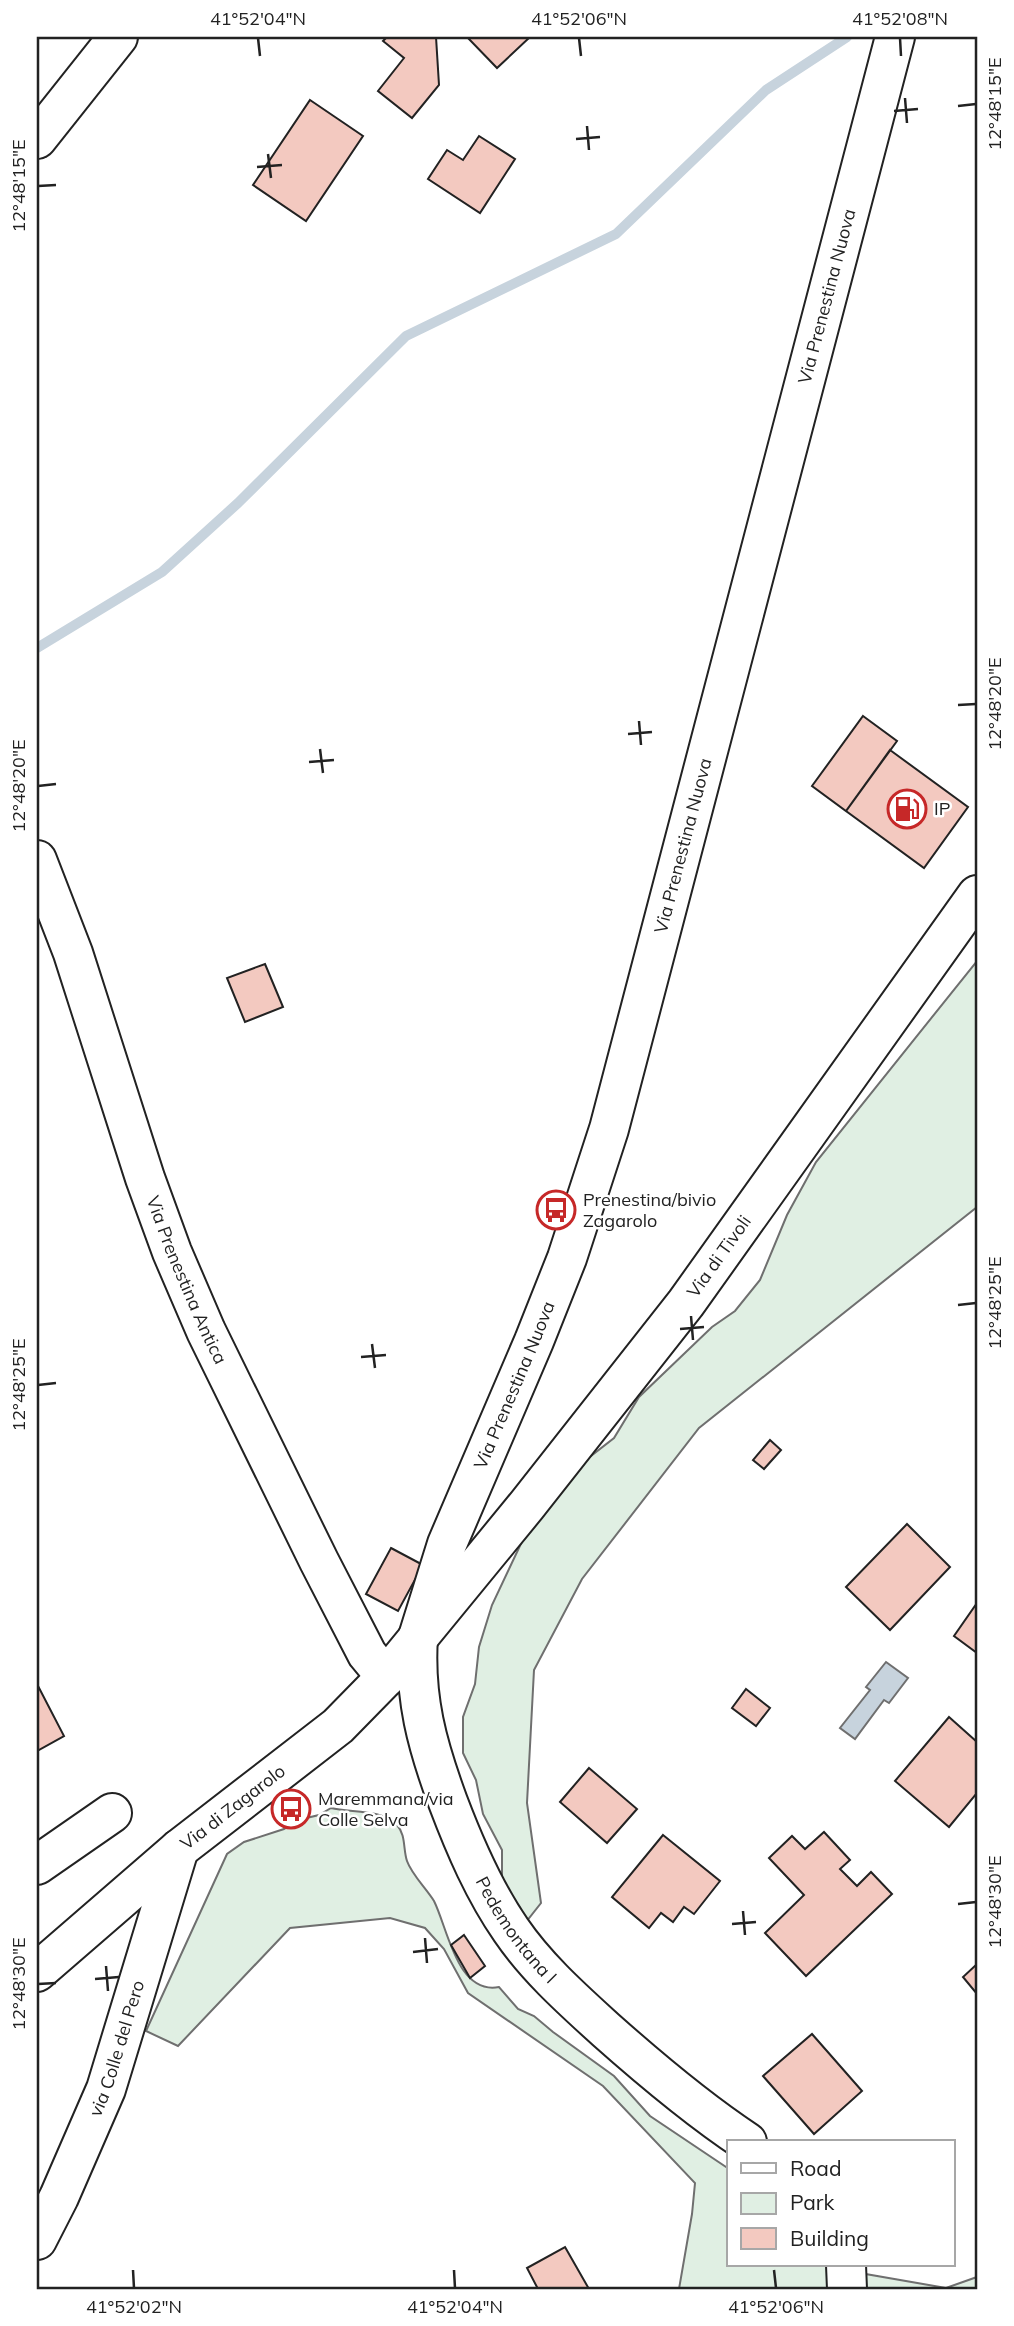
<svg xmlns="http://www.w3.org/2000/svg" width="1014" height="2326" viewBox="0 0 1014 2326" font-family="Mulish,sans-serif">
<rect width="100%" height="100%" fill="#fff"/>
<path fill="#e0efe3" stroke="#6f6f6f" stroke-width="2" d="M977,961V1207L699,1428L582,1579L534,1670L527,1803L541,1903L522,1927L502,1883V1850L483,1814L476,1780L463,1753V1717L475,1684L479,1647L492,1605L526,1533L564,1477L614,1438L639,1397L712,1327L735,1311L760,1280L787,1215L816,1162Z
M331,1808C351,1813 383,1809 397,1825C406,1835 403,1849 407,1861C412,1875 426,1888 434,1901C448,1929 457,1995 499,1987L518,2009L534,2016L553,2032L614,2076L650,2116L729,2169V2265H851L860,2273L946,2288L977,2277V2289H679L692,2214L695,2183L603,2086L468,1993L444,1949L425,1928L390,1918L290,1928L178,2046L146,2031L227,1854L244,1842L284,1829L298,1820L319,1815Z"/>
<path fill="#c7d3dd" stroke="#6f6f6f" stroke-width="2" d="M886,1662L908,1678L889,1703L884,1700L855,1739L840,1728L870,1690L866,1687Z"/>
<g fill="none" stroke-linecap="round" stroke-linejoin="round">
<path stroke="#c7d3dd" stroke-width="10" d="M37,648L162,572L238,503L406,336L616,234L766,90L847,37"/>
</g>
<path fill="#f3c9c0" stroke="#222" stroke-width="2" d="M387,37H436L439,85L412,118L378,91L404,58L383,41Z
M467,37H530L497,68Z
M310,100L363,136L306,221L253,185Z
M479,136L515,159L480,213L428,179L447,150L463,160Z
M863,716L897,741L846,811L812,786Z
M890,750L968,807L924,868L846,811Z
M265,964L283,1007L245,1022L227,978Z
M770,1440L781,1450L764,1469L753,1460Z
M907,1524L950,1567L890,1630L846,1587Z
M391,1548L423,1565L398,1611L366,1594Z
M977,1603V1653L954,1636Z
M37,1684L64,1736L37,1751Z
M746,1689L770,1708L756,1726L732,1708Z
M949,1717L977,1742V1793L949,1827L895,1781Z
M589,1768L637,1809L607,1843L560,1802Z
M824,1832L850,1860L840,1869L857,1886L871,1872L892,1894L806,1976L765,1933L804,1895L769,1858L792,1836L805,1849Z
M663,1835L720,1881L694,1914L684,1907L673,1922L661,1913L649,1928L612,1897Z
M464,1935L485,1966L470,1978L451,1945Z
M977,1964V1994L963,1977Z
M812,2034L862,2091L814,2134L763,2076Z
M565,2247L589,2289H538L527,2268Z"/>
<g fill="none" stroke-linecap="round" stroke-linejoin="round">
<defs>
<g id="minor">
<path d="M37,139L118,37"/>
<path id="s1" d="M37,860L73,953L145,1178L172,1252L206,1331L319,1561L367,1654L386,1677"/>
<path id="s2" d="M418,1637C414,1698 427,1745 448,1802C465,1847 484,1891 511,1930C537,1968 572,1999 606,2030C651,2070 697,2109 747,2142"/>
<path d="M37,1865L112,1813"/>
<path id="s3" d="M37,2240L59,2197L106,2089L179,1849"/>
<path d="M846,2265L847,2289"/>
</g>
<g id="major">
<path id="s4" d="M418,1637L447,1544L534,1341L567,1258L609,1129L895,37"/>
<path id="s5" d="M37,1972L179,1849L338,1726L386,1677L527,1505L686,1303L977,895"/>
</g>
</defs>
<use href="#minor" stroke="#222" stroke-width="42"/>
<use href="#major" stroke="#222" stroke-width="42"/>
<use href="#minor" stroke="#fff" stroke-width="38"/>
<use href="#major" stroke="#fff" stroke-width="38"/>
</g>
<path fill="none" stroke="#222" stroke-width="2.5" d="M258,38L260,56M579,38L581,56M900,38L901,56M905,98L907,123M958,106L976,104M894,111L918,109M587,126L589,150M576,139L600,137M268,154L271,178M257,167L282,165M38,186L56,185M958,705L976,704M639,721L641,745M628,734L652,732M320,749L323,773M309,762L334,760M38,786L56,784M958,1305L976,1303M691,1316L693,1340M680,1329L704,1327M372,1344L375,1368M361,1357L386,1355M38,1385L56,1383M958,1904L976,1902M743,1911L745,1935M732,1924L756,1922M425,1938L427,1963M413,1952L438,1949M106,1966L108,1991M95,1979L119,1977M38,1984L56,1983M133,2270L134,2288M454,2270L455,2288M774,2270L776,2288"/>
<defs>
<symbol id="fuel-ring" viewBox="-11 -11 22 22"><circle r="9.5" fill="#fff" stroke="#c62828" stroke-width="1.5"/><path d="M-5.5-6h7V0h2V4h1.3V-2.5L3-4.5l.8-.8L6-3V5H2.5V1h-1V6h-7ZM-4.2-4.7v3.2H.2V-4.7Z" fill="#c62828"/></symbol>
<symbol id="bus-ring" viewBox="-11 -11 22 22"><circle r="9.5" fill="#fff" stroke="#c62828" stroke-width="1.5"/><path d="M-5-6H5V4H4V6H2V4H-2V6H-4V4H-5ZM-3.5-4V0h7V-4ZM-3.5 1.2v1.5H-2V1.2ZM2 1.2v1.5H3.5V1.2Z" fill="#c62828"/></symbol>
</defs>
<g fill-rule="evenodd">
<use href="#fuel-ring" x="885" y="787" width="44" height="44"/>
<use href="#bus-ring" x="534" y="1188" width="44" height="44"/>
<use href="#bus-ring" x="269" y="1787" width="44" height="44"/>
</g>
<g text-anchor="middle" stroke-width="5" stroke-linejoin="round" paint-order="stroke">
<g font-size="18" fill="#222" stroke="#fff">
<text dy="6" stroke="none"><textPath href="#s4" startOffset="1404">Via Prenestina Nuova</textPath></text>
<text dy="6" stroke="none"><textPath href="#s4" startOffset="836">Via Prenestina Nuova</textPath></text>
<text dy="6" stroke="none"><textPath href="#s5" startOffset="994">Via di Tivoli</textPath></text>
<text dy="6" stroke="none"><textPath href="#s1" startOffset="446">Via Prenestina Antica</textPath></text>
<text dy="6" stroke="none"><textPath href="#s4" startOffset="270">Via Prenestina Nuova</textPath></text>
<text dy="6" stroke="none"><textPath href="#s5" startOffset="256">Via di Zagarolo</textPath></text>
<text dy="6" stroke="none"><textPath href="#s2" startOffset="315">Pedemontana I</textPath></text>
<text dy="6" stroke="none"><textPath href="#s3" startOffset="208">via Colle del Pero</textPath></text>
</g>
<g font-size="18" fill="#222" stroke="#fff" text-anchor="start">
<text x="934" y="815">IP</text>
<text x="583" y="1206">Prenestina/bivio<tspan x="583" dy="21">Zagarolo</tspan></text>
<text x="318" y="1805">Maremmana/via<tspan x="318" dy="21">Colle Selva</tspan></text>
</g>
</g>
<rect width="1014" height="2326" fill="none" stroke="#ffffff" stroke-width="77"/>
<rect x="727" y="2140" width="228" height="126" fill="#ffffff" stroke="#a7a7a7" stroke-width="2"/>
<rect x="741" y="2163" width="35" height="10" fill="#ffffff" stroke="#a7a7a7" stroke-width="2"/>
<text x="790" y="2176" font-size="21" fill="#222222">Road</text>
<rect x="741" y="2193" width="35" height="21" fill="#e0efe3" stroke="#a7a7a7" stroke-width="2"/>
<text x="790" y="2210" font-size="21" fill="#222222">Park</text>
<rect x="741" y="2228" width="35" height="21" fill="#f3c9c0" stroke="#a7a7a7" stroke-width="2"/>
<text x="790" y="2246" font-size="21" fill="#222222">Building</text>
<rect x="38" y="38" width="938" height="2250" fill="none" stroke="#222" stroke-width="2.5"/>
<g font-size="18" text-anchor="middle" fill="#222">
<text x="258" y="25">41°52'04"N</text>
<text x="579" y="25">41°52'06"N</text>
<text x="900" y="25">41°52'08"N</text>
<text transform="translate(995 104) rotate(-90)" y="6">12°48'15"E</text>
<text transform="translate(19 186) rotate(-90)" y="6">12°48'15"E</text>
<text transform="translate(995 704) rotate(-90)" y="6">12°48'20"E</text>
<text transform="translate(19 786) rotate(-90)" y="6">12°48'20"E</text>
<text transform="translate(995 1303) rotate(-90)" y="6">12°48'25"E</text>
<text transform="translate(19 1385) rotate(-90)" y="6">12°48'25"E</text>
<text transform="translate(995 1902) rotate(-90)" y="6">12°48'30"E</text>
<text transform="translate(19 1984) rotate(-90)" y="6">12°48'30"E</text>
<text x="134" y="2313">41°52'02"N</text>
<text x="455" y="2313">41°52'04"N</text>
<text x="776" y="2313">41°52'06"N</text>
</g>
</svg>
